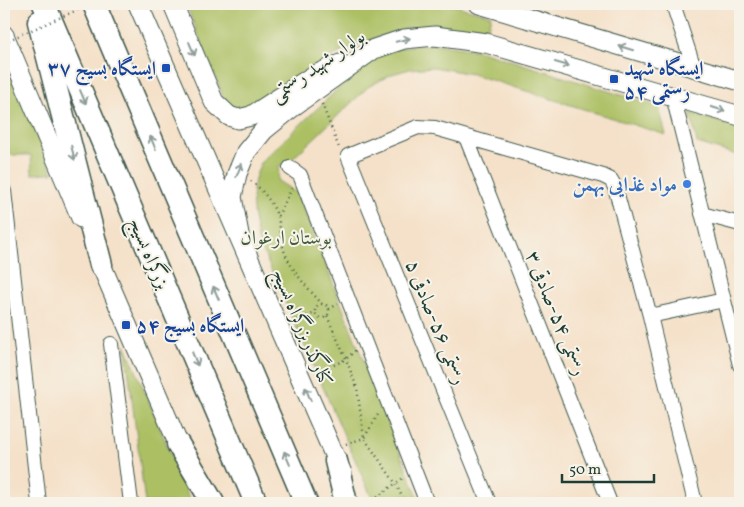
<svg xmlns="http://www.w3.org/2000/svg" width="744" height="507" viewBox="0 0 744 507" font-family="Vollkorn,Amiri,serif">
<rect width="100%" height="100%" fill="#f7f3e8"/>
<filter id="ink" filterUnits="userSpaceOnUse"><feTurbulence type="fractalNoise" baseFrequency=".02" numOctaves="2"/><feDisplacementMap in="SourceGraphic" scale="10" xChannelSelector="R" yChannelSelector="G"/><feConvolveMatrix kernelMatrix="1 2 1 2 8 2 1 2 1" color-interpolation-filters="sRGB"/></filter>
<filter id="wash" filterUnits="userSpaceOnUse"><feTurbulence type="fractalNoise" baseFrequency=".0096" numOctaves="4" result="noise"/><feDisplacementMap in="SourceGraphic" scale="20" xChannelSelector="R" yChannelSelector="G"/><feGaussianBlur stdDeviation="1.12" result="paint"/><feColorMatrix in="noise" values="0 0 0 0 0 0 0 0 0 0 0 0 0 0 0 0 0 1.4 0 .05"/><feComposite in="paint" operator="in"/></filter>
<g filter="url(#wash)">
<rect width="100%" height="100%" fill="#f5e1c9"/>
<path fill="#acc064" stroke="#667e4c" d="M186,4H447L491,15L488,27L406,28L365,42L328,58L249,109H235L225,101Z
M435,44L481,51L659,107L666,135L472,74L434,67L410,69L392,74L368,87L290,161L279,166L278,181L297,193L420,503H374L258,240C252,208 248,193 261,162L363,65L389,51L410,46Z
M4,60L53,173L32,174L31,155H9L4,118Z
M690,113L740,128V156L697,143Z
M125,344L191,503H145Z"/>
</g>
<g filter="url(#ink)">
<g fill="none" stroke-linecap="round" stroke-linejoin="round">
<defs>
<path id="minor" d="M673,4L694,68
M673,96L740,365
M466,137L610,503
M290,168L300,175L427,503
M4,191L39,503
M702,214L740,224
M650,316L724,300
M111,344L131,503
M489,503L348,156L418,127L435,128L603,176L611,180L615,187L650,316L695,503"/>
<path id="secondary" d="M138,4L342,473
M173,4L214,102L229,116L238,119L251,116L313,76L340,64
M479,4L740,81
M4,35L81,218
M239,234L232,197L237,174L246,152L264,130L295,105L374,49L404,39L435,36L486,43L740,116
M96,253L184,457"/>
<path id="trunk" d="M44,4L256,503
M94,4L306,503
M39,22L101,265
M178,444L213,503
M336,461L346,503"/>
</defs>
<use href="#minor" stroke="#3f564a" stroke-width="16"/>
<use href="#secondary" stroke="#3f564a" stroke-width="21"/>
<use href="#trunk" stroke="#3f564a" stroke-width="25"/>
<path stroke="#3f564a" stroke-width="2.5" stroke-dasharray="1 4" stroke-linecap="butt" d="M322,104L339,148
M251,181C262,189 272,202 277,215C281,226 280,241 285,253C293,273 308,288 322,304
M278,216L292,188
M315 311a7 7 0 1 1 14 0a7 7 0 1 1-14 0Z
M329,309L338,304
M327,316L346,359L357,388L364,438L396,484L405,503
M293,322L315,313
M316,374L346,359L356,350
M346,444L364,438L379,413
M369,503L403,478"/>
<use href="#minor" stroke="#fff" stroke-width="14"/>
<use href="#secondary" stroke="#fff" stroke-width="19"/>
<use href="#trunk" stroke="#fff" stroke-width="22"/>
<path stroke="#3f564a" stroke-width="2.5" stroke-dasharray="1 4" stroke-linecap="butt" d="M4,42L91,4"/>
</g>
<defs><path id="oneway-shaft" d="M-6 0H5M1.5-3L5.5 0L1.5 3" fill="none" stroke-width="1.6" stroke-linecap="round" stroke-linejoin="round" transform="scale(1.25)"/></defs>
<g stroke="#8f9e9a">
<use href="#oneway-shaft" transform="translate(403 40) rotate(-13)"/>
<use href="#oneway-shaft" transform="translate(626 48) rotate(-163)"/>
<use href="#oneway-shaft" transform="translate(192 49) rotate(67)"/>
<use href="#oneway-shaft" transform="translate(562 64) rotate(16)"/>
<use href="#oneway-shaft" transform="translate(83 97) rotate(67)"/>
<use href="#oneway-shaft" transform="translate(718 109) rotate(17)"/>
<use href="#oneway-shaft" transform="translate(153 143) rotate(-113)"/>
<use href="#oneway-shaft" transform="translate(73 153) rotate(76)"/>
<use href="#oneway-shaft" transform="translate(239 170) rotate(-69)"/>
<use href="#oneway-shaft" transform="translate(216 293) rotate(-113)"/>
<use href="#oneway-shaft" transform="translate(195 359) rotate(67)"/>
<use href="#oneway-shaft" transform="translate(308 394) rotate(-113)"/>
<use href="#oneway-shaft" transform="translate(287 458) rotate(-113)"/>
</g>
</g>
<g fill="#1a4fb4" stroke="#f7f3e8" stroke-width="2">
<rect x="161" y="63" width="10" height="10" rx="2.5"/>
<rect x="609" y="74" width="10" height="10" rx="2.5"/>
<rect x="121" y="320" width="10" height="10" rx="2.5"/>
</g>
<circle fill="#3f7fe0" stroke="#f7f3e8" stroke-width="2" cx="687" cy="184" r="5"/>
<g text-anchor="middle" stroke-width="4" stroke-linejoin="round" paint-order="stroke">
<g font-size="20" fill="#1f3d34" stroke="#f7f3e8">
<text transform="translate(317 65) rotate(-35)" y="7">بولوار شهید رستمی</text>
<text transform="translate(150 253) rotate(67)" y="7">بزرگراه بسیج</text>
<text transform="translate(557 313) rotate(68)" y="7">رستمی ۵۴-صادقی ۳</text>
<text transform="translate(437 322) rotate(68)" y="7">رستمی ۵۶-صادقی ۵</text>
<text transform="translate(303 327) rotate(67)" y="7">کنارگذربزرگراه بسیج</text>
</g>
<g font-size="20" font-weight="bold" fill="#164399" stroke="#f7f3e8" text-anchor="start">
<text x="156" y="75" text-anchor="end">ایستگاه بسیج ۳۷</text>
<text x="624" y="75">ایستگاه شهید<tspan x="624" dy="23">رستمی ۵۴</tspan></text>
<text x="136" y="332">ایستگاه بسیج ۵۴</text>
</g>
<g font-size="20" font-weight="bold" fill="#366cbe" stroke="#f7f3e8" text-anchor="end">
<text x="677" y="191">مواد غذایی بهمن</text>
</g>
<g font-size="20" fill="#425e40" stroke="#f7f3e8">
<text x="286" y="244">بوستان ارغوان</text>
</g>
</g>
<rect width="744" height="507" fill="none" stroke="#f7f3e8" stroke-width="20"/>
<path d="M562 474v8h92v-8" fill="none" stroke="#1f3d34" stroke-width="2.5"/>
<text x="569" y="474" font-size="15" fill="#1f3d34" stroke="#f7f3e8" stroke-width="4" paint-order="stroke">50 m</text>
</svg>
